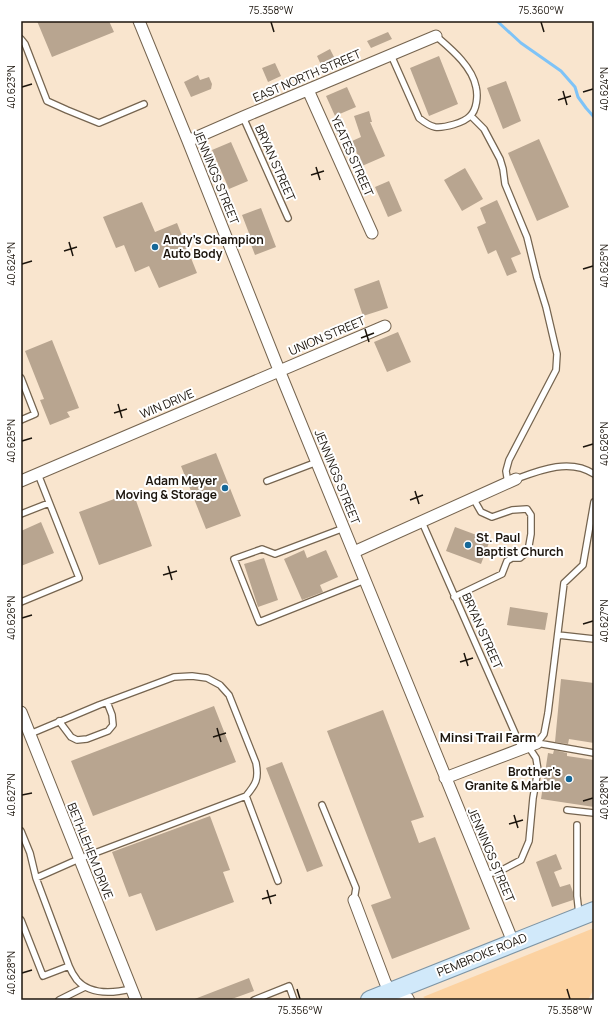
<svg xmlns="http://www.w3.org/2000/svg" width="615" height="1021" viewBox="0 0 615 1021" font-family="Manrope,sans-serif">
<rect width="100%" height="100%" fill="#f9e5ce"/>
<path fill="#fcd2a1" d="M594,928V989L588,1000H428L423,997Z"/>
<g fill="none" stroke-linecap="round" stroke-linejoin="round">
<path stroke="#7ec3f7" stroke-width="3" d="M497,21L521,43L561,71L575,87L578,97L586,108L594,117"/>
</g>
<path fill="#b8a590" d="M37,21H109L114,32L52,57Z
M388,32L392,39L371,48L367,41Z
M330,49L336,61L322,67L317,56Z
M439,56L458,104L429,116L410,68Z
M275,63L281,76L268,82L262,68Z
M198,75L200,80L209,77L212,84L211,89L191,97L184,82Z
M506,81L521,121L503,129L487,88Z
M347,87L356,107L335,116L326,96Z
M369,111L372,122H370L385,156L362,166L352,141L361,137L354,116Z
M539,139L569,207L537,221L508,153Z
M231,142L248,181L229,189L212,150Z
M465,168L483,199L462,211L444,180Z
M389,181L402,211L388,217L375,187Z
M497,200L521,254L511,258L517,272L507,276L496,250L488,254L477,227L486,223L480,208Z
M142,202L155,232L177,223L197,273L159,288L149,266L135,272L124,245L116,248L103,217Z
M261,208L276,247L255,255L250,242L252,241L242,215Z
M379,280L388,308L363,316L354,289Z
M398,332L411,362L387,372L374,342Z
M52,340L79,408L67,412L70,417L50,425L40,400L44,399L25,351Z
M216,453L241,516L206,529L181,466Z
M133,492L152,546L99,565L79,512Z
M41,522L54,553L21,566V531Z
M455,527L490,540L481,564L446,551Z
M304,550L307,558L326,550L338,577L320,585L323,592L302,600L284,559Z
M264,558L278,600L258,607L244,564Z
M510,607L548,613L545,630L507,625Z
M561,679L594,683V743L569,739L568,744L555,742Z
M214,706L236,762L93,816L71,761Z
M383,710L424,817L411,821L419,843L435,837L470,929L392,959L371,905L391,898L327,731Z
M554,750L567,753V756L594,760V807L541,799L548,753L553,754Z
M282,762L323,866L307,872L266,768Z
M210,816L230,870L223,872L234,902L156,931L141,893L129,897L112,852Z
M556,854L562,869L554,872L560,887L570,884L573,892V900L552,907L536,862Z
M249,978L254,991L229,1000H192Z"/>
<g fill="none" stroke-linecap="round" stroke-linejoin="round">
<defs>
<path id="lane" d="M21,39L25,44L47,101L67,110L99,123L144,104
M391,55L419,118C424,122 429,126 435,127C444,128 464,123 470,116C477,110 478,95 476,87C472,66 451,49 436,36
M471,116L484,129L500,159L503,169L505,184L527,237L537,278L546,307L557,354L556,370L509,460L506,471L508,483
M243,117L288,218
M21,378L35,414L21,420
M516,479C540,470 570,458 594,474
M267,481L317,462
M594,502L583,565L564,583L548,713L544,734L537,743L594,753
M21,514L49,503
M422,522L522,749
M344,528L275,554L262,549L234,559L259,622L365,580
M454,597L502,574L507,561L512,558H520L528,551L531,534V515L527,509L512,510L492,517L481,512L473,498
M21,602L79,578L38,474
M558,635L594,639
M59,721L71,737L77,740L87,739L108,731L113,725L112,715L107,702
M30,734L99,705L174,677L192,676L207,678L220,685L229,695L256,763C259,779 256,784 246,796
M322,805L356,888L354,900
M567,810L594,813
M577,825V896L579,914
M21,831L30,853L36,878L69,966L43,976L21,920
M486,875L502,870L521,860L529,841L533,798L538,770L536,758L528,746
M36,878L79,859L246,796L278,881
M69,966C71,971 74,976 77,980C90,995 114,993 131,989
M59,1000L85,987
M254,1000L289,986L294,1000"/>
<path id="street" d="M139,21L188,141L279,370L513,942
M308,90L372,233
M188,141L243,117L436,36
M21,481L385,326
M354,552L516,479
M21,712L136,1000
M445,778L537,743
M354,900L385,982L390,992"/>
<path id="secondary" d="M390,992L406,1000"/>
<path id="primary" d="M370,1000L594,911"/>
</defs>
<use href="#lane" stroke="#75644f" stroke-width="8"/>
<use href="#street" stroke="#75644f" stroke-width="13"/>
<use href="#secondary" stroke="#75644f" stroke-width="18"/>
<use href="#primary" stroke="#7e95a5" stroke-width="20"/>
<use href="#lane" stroke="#fff" stroke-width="5.5"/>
<use href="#street" stroke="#fff" stroke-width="11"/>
<use href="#secondary" stroke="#fff" stroke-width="16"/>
<use href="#primary" stroke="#d1e9fa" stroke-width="18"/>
</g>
<path fill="none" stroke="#1c150d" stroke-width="1.5" d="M271,22L274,32M541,22L544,32M22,87L32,84M563,91L567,105M583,92L593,89M558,100L571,96M316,167L320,180M311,175L324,171M69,242L73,256M64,251L77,247M22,264L32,261M583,269L593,266M365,329L369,342M361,338L374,333M118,404L122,418M114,413L127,409M22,441L32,438M583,447L593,444M415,491L419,504M410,500L423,495M168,566L172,580M163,575L177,571M22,618L32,615M583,624L593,621M464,653L468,666M460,662L473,658M217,728L221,742M213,737L226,733M22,795L32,793M583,801L593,798M514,815L518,828M509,824L523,820M267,890L271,904M262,899L276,895M22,973L32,970M297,989L300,999M567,989L570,999"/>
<g fill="#146798" stroke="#fff" stroke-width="1.5">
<circle cx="155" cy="247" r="4"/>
<circle cx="225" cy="488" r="4"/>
<circle cx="468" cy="545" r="4"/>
<circle cx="569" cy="779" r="4"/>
</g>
<g text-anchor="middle" stroke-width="4" stroke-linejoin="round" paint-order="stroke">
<g font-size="12" fill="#1c150d" stroke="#fff">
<text transform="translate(307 76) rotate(-23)" y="4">EAST NORTH STREET</text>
<text transform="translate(352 156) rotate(66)" y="4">YEATES STREET</text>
<text transform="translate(275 163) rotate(66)" y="4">BRYAN STREET</text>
<text transform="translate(216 177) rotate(68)" y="4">JENNINGS STREET</text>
<text transform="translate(327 336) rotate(-23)" y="4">UNION STREET</text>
<text transform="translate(167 404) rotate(-23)" y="4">WIN DRIVE</text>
<text transform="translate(337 477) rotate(68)" y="4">JENNINGS STREET</text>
<text transform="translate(482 631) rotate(66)" y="4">BRYAN STREET</text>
<text transform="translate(90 851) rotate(68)" y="4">BETHLEHEM DRIVE</text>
<text transform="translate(491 855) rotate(67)" y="4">JENNINGS STREET</text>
<text transform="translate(482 955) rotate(-22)" y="4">PEMBROKE ROAD</text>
</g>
<g font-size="12" font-weight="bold" fill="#1c150d" stroke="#fff" text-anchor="start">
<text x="163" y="244">Andy's Champion<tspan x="163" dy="14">Auto Body</tspan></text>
<text x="217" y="485" text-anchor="end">Adam Meyer<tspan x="217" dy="14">Moving &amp; Storage</tspan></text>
<text x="476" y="542">St. Paul<tspan x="476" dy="14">Baptist Church</tspan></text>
<text x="561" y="776" text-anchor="end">Brother's<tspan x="561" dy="14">Granite &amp; Marble</tspan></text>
</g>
<g font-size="13" font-weight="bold" fill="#1c150d" stroke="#fff">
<text x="488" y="742">Minsi Trail Farm</text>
</g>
</g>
<rect width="615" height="1021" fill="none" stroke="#ffffff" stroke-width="44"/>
<rect x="22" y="22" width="571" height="977" fill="none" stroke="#1c150d" stroke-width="1.5"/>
<g font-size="10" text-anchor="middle" fill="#1c150d">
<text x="271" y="14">75.358°W</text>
<text x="541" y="14">75.360°W</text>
<text transform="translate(11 87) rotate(-90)" y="4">40.623°N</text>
<text transform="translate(604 89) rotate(-90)" y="4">40.624°N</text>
<text transform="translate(11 264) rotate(-90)" y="4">40.624°N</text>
<text transform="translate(604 266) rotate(-90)" y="4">40.625°N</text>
<text transform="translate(11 441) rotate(-90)" y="4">40.625°N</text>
<text transform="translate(604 444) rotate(-90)" y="4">40.626°N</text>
<text transform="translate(11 618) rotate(-90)" y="4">40.626°N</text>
<text transform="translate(604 621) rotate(-90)" y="4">40.627°N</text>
<text transform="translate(11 795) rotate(-90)" y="4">40.627°N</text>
<text transform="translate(604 798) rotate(-90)" y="4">40.628°N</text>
<text transform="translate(11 973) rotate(-90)" y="4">40.628°N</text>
<text x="300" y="1014">75.356°W</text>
<text x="570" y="1014">75.358°W</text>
</g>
</svg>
